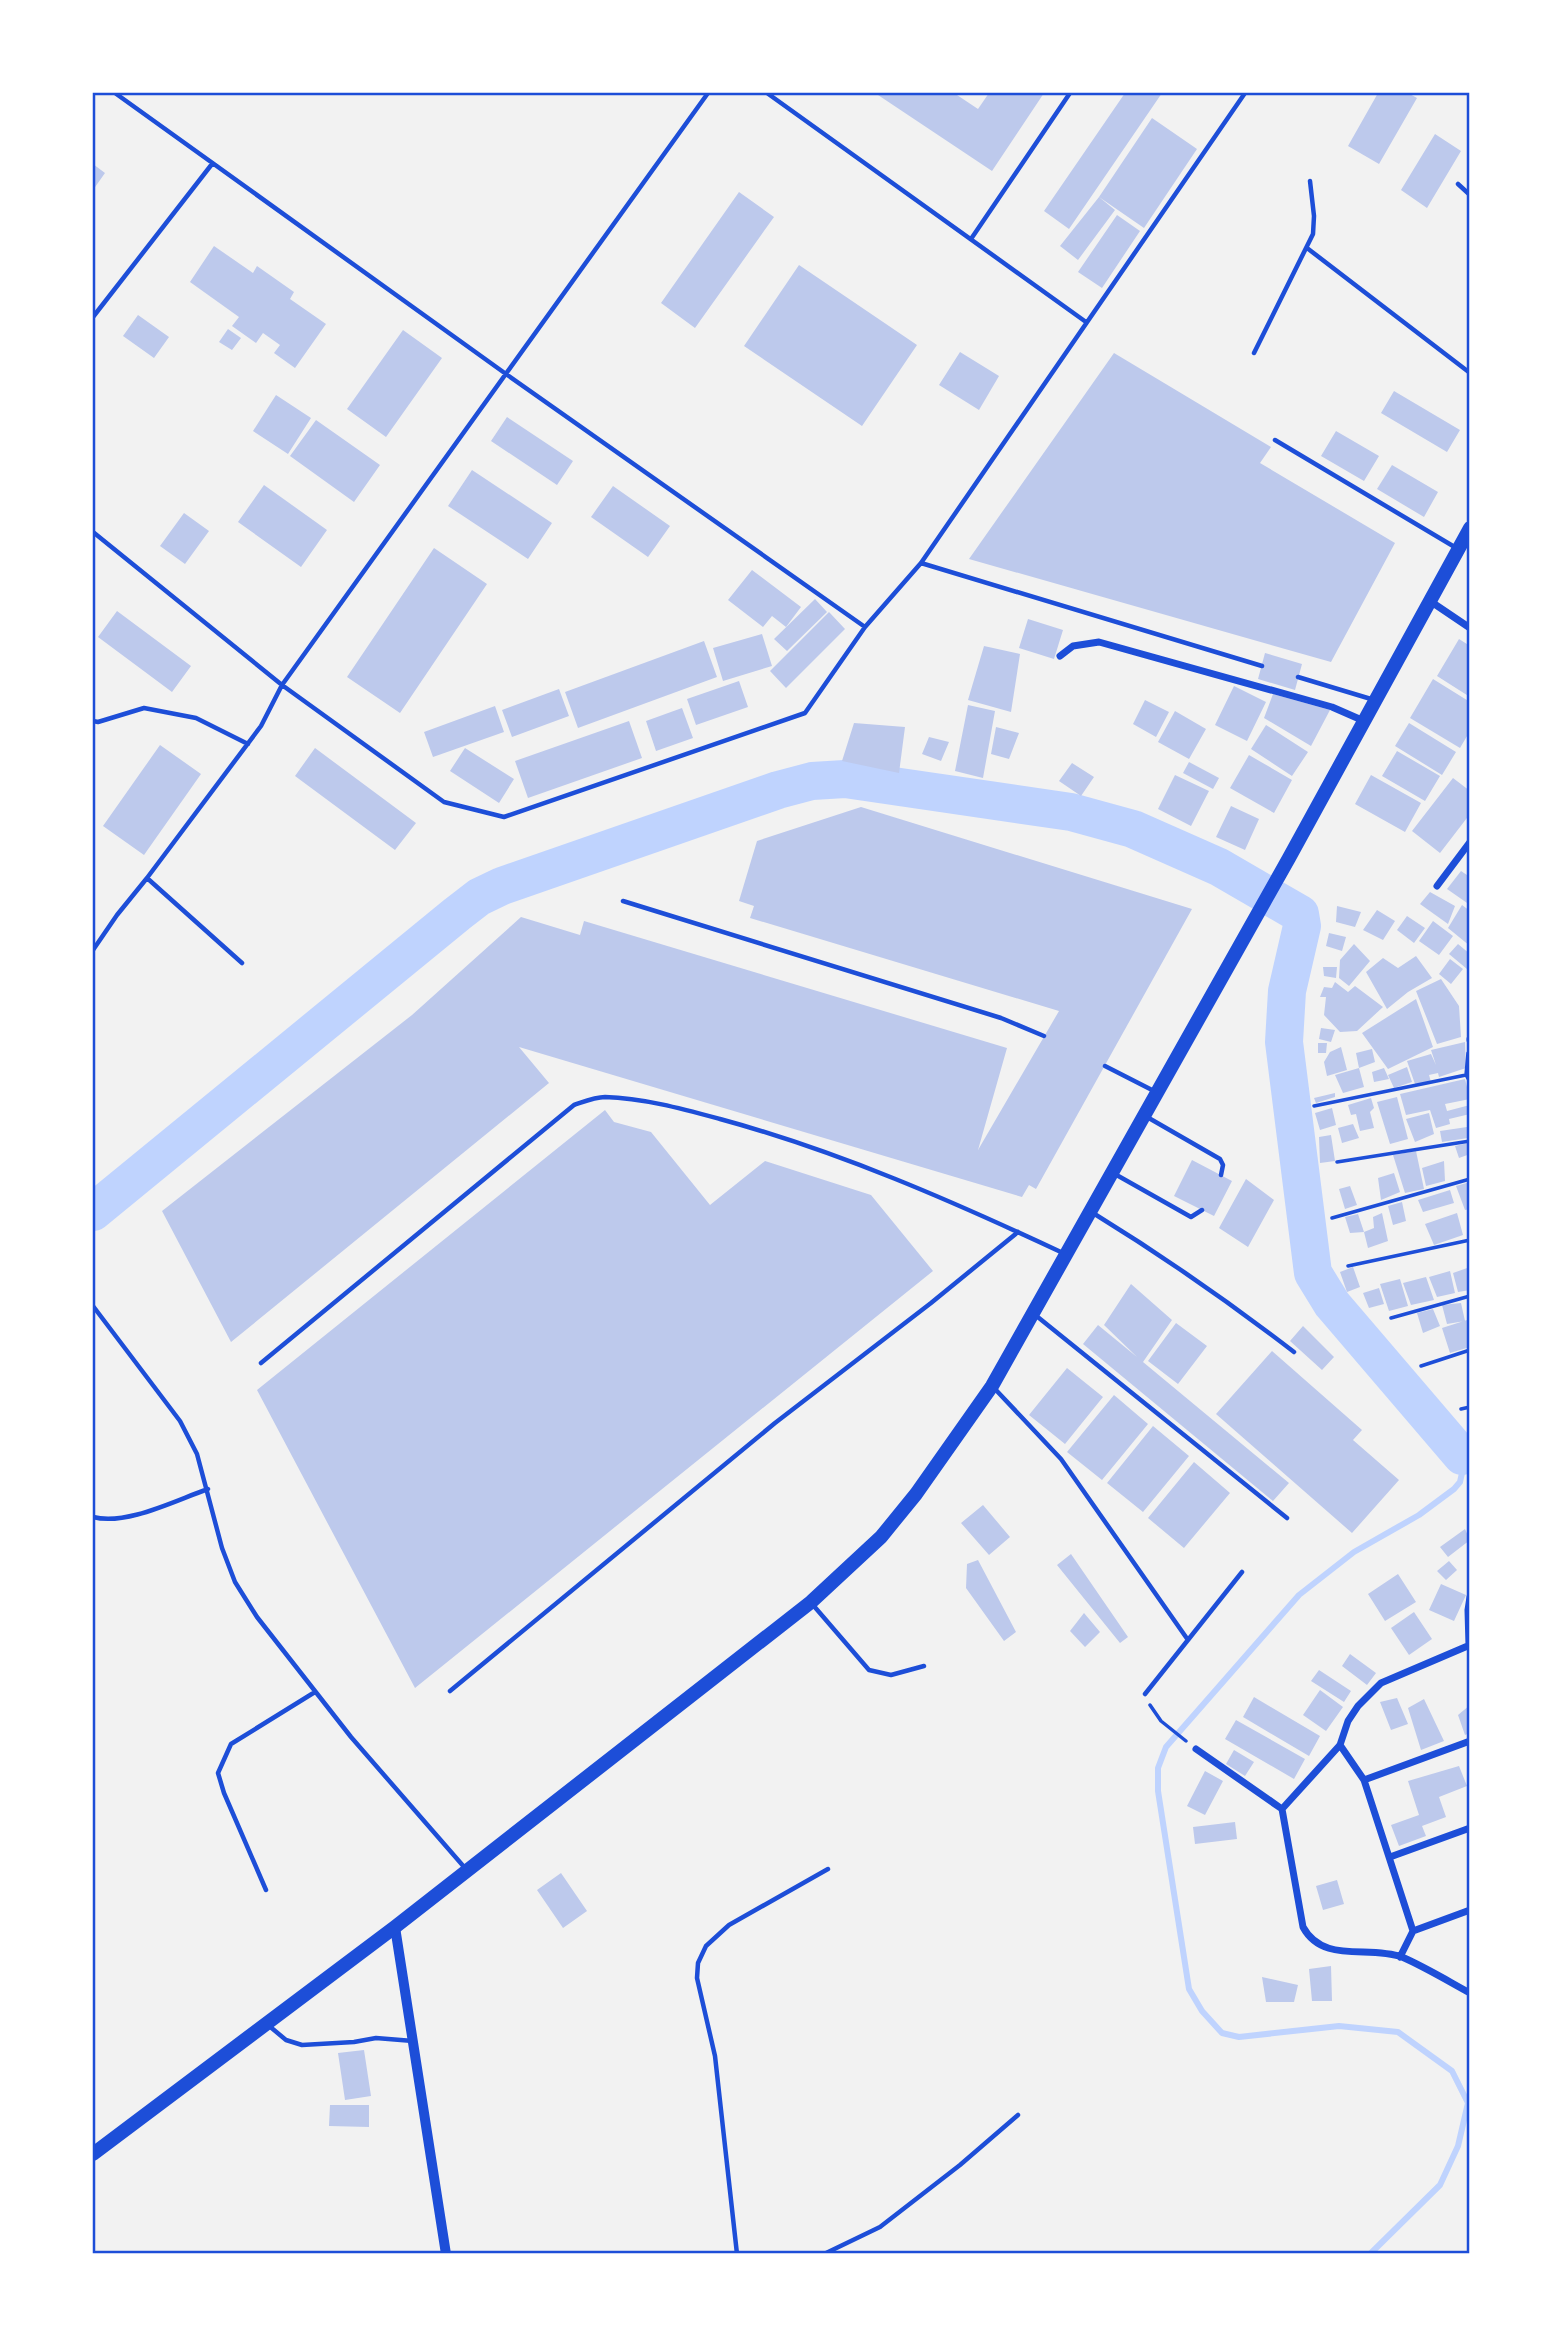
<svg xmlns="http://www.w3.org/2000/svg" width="1563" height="2347" viewBox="0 0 1563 2347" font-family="Barlow,sans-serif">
<rect width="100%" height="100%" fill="#f2f2f2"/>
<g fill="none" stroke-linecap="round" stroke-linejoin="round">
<path stroke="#bfd3fe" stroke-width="6" d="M1370,2254L1440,2185L1458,2146L1468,2103L1452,2071L1398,2032L1339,2026L1239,2037L1222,2033L1202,2011L1189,1989L1158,1791V1768L1166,1747L1299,1595L1354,1552L1419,1515L1454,1489L1460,1482L1462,1473V1456L1470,1460"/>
<path stroke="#bfd3fe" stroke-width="38" d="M93,1212L457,914L479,897L502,886L778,790L812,781L845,779L1071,812L1133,829L1219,867L1300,914L1302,926L1287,991L1284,1042L1313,1273L1332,1304L1462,1456"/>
</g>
<path fill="#bdc9ec" d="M875,93H954L978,109L989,93H1044L992,171Z
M1125,93H1162L1069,229L1044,211Z
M1378,93H1408L1417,98L1379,164L1348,146Z
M1152,118L1197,149L1144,228L1099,197Z
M1435,134L1461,151L1427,208L1401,190Z
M93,164L105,173L93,190Z
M739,192L774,217L695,328L661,303Z
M1099,197L1115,210L1078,260L1060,246Z
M1117,215L1140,231L1102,288L1078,272Z
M214,246L253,273L257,266L294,292L290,299L326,324L295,368L274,353L280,345L263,333L256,343L232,326L239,317L190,282Z
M799,265L917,345L862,426L744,346Z
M138,315L169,337L154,358L123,336Z
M228,329L241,338L232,350L219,342Z
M403,330L442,358L386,437L347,409Z
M960,352L999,376L979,410L939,385Z
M1114,353L1271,447L1260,463L1395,543L1331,662L969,559Z
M1394,391L1460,430L1447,452L1381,413Z
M276,395L311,418L288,454L253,431Z
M507,417L573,461L557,485L491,441Z
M316,420L380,465L354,502L290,456Z
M1336,431L1379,456L1364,481L1321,456Z
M1392,465L1438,492L1424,517L1377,489Z
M472,470L552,523L528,559L448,506Z
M264,485L327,530L301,567L238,522Z
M613,486L670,526L648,557L591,517Z
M184,513L209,531L185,564L160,546Z
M434,548L487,584L400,713L347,677Z
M752,570L801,607L786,627L772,616L763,627L728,600Z
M815,599L827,612L787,651L774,639Z
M117,611L191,666L172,692L98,637Z
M829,612L845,629L786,688L770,671Z
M1028,619L1063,630L1054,659L1019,648Z
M762,634L772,666L723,681L713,648Z
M1459,639L1470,646V697L1437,676Z
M704,641L717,677L578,728L565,692Z
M984,646L1020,654L1011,712L968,700Z
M1265,653L1302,664L1295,690L1258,679Z
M1433,679L1470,702V731L1460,748L1410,718Z
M739,681L748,707L696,725L687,699Z
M1234,686L1266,702L1247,741L1215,725Z
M559,689L569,716L512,737L502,710Z
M1273,694L1330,710L1311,746L1264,718Z
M1145,700L1169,712L1156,737L1133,724Z
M968,705L995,711L983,778L955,771Z
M495,706L504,732L433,757L424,732Z
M682,708L693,738L656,751L646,721Z
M1175,711L1206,729L1189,759L1158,742Z
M629,721L642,758L528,798L515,761Z
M854,723L905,727L899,773L842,761Z
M1409,723L1456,752L1442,775L1395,746Z
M1266,725L1308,752L1292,776L1251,749Z
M996,727L1019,733L1009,759L991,754Z
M929,737L949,742L941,761L922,754Z
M160,745L201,774L144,855L103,826Z
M315,748L416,823L395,850L295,776Z
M465,748L514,779L499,803L450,771Z
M1397,751L1440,776L1425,801L1382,776Z
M1249,755L1292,780L1274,813L1230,788Z
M1189,762L1219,778L1213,789L1183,773Z
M1072,763L1094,777L1081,796L1059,781Z
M1175,775L1209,791L1191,826L1158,809Z
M1371,775L1421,803L1405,832L1355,804Z
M1453,778L1470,791V814L1440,853L1412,831Z
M1231,806L1259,819L1245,850L1216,837Z
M861,807L1192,909L1036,1189L1029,1185L1022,1197L519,1047L549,1083L231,1342L162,1211L412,1015L521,917L580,935L584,921L1007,1048L978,1150L1059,1011L750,918L754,906L739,901L757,841Z
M1461,871L1470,877V905L1447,889Z
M1430,892L1455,906L1448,924L1420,904Z
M1462,905L1470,911V946L1448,928Z
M1337,906L1361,912L1355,927L1336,922Z
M1377,910L1395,921L1383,940L1363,930Z
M1407,916L1425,928L1414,943L1397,930Z
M1433,921L1453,936L1439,955L1419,941Z
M1329,933L1346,937L1342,951L1326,946Z
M1354,944L1370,961L1349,986L1339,978L1340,960Z
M1458,944L1470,954V964L1467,969L1449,954Z
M1416,956L1432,978L1408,992L1387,1009L1366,972L1383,958L1398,968Z
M1450,959L1463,969L1451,984L1439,974Z
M1323,967H1337L1336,978L1324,976Z
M1441,979L1459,1006L1461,1037L1437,1044L1416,991Z
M1335,982L1348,992L1355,986L1383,1007L1357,1031L1340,1032L1324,1015L1326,997H1320L1324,987L1332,988Z
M1416,999L1433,1047L1388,1069L1362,1033Z
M1321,1028L1335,1030L1331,1042L1319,1039Z
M1465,1042L1466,1068L1439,1077L1438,1073L1429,1075L1431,1082L1415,1084L1407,1061L1431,1054L1436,1065L1431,1050Z
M1318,1043H1327L1326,1053H1318Z
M1341,1047L1347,1070L1327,1076L1324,1062L1330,1052Z
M1372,1049L1375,1062L1359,1068L1356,1053Z
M1407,1067L1412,1082L1394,1088L1388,1075Z
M1359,1068L1364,1087L1343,1093L1335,1075Z
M1384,1068L1389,1079L1374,1082L1372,1072Z
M1465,1079L1470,1099L1445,1104L1447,1111L1470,1105V1114L1449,1119L1450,1124L1436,1128L1430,1110L1406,1115L1400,1094Z
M1335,1093V1097L1316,1103L1314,1098Z
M1397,1097L1408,1139L1390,1144L1377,1102Z
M1371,1098L1374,1108L1370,1112L1374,1128L1360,1131L1356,1114L1351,1115L1348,1105Z
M1332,1108L1336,1125L1320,1130L1315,1113Z
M605,1110L614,1122L651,1132L710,1205L765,1161L871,1195L933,1271L415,1688L257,1390Z
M1429,1113L1434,1134L1415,1142L1406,1119Z
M1353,1124L1359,1138L1342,1143L1338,1128Z
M1467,1127L1468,1138L1442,1142L1440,1131Z
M1331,1135L1335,1161L1320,1163L1319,1137Z
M1468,1143L1470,1154L1459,1158L1455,1146Z
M1416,1151L1424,1189L1405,1193L1393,1155Z
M1192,1160L1232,1181L1214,1216L1174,1196Z
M1444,1161L1445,1181L1426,1186L1422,1168Z
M1394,1173L1400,1192L1381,1200L1378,1178Z
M1246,1179L1274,1200L1248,1247L1219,1228Z
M1470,1182V1209L1465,1210L1456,1186Z
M1350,1186L1357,1205L1345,1209L1339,1189Z
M1450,1190L1454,1203L1423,1212L1418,1200Z
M1402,1202L1406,1221L1393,1225L1388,1206Z
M1382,1213L1388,1241L1368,1248L1364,1232L1350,1233L1345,1217L1358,1214L1364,1232L1374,1228L1373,1217Z
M1457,1213L1463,1235L1434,1245L1425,1224Z
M1353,1267L1360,1287L1347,1292L1340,1272Z
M1470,1267V1290L1458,1292L1453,1273Z
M1450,1271L1455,1293L1437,1297L1429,1277Z
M1426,1277L1434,1300L1411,1305L1403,1283Z
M1400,1279L1408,1306L1389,1311L1380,1284Z
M1131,1284L1172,1320L1143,1362L1289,1483L1273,1501L1083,1344L1098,1325L1137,1357L1104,1325Z
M1379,1288L1384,1304L1369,1308L1363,1293Z
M1461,1303L1465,1321L1447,1324L1442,1305Z
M1433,1309L1440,1326L1423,1333L1417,1313Z
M1467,1320L1470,1347L1450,1353L1442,1328Z
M1176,1323L1207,1346L1178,1384L1148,1361Z
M1303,1326L1334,1357L1322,1370L1290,1341Z
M1272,1351L1362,1430L1353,1440L1399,1480L1352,1533L1216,1414Z
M1067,1368L1103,1397L1065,1444L1029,1415Z
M1114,1395L1148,1424L1102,1480L1067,1452Z
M1153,1426L1189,1456L1143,1512L1107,1483Z
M1194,1462L1230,1493L1184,1548L1148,1518Z
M983,1505L1010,1537L989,1555L961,1523Z
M1465,1529L1470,1540L1448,1557L1440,1547Z
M1071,1554L1128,1637L1120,1643L1057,1565Z
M978,1560L1016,1632L1004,1641L966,1588L967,1564Z
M1449,1561L1457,1570L1446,1580L1437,1571Z
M1398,1574L1416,1602L1385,1621L1368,1594Z
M1441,1584L1466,1595L1454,1621L1429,1610Z
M1414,1612L1432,1639L1409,1655L1391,1628Z
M1084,1613L1100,1632L1085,1647L1070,1631Z
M1350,1654L1376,1673L1367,1685L1342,1666Z
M1319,1670L1351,1691L1344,1702L1311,1681Z
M1320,1690L1343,1707L1326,1731L1303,1715Z
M1254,1697L1320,1736L1309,1756L1243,1717Z
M1397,1698L1408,1724L1391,1730L1380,1702Z
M1424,1699L1444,1741L1421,1750L1408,1708Z
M1470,1705V1733L1465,1735L1458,1715Z
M1236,1720L1305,1759L1294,1779L1225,1739Z
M1234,1750L1254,1762L1245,1776L1226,1764Z
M1459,1766L1467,1786L1439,1797L1446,1817L1422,1826L1426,1836L1399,1846L1391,1825L1419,1815L1408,1781Z
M1205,1771L1223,1781L1205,1815L1187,1806Z
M1235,1822L1237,1839L1195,1844L1193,1827Z
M561,1873L587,1911L563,1928L537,1890Z
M1337,1880L1344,1904L1323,1910L1316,1886Z
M1331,1966L1332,2001H1312L1309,1969Z
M1262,1977L1298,1985L1294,2002H1266Z
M364,2050L371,2096L345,2100L338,2053Z
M330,2105H369V2127L329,2126Z"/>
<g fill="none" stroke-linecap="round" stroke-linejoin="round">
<path stroke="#1d4ed8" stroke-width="3.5" d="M1466,1075L1470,1082
M1314,1106L1466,1075L1468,1053
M1337,1162L1470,1141
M1332,1218L1470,1179
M1348,1266L1470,1240
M1391,1318L1470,1296
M1421,1366L1470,1350
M1461,1409L1470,1407
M1150,1705L1161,1721L1186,1741"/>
<path stroke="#1d4ed8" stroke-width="4.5" d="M115,93L506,374L865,627
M767,93L1086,322
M1458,184L1470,195
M971,239L1070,93
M1307,248L1470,373
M93,317L212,164
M1254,353L1313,234L1314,216L1310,181
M1275,440L1458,549
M93,532L282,685L444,802L504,817L805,713L865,627L921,563L1245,93
M921,563L1262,666
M1298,677L1371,699
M93,721L98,722L144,708L196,718L248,744
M147,878L242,963
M623,901L1001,1018L1044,1036
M93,950L117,915L147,878L261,726L282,685L708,93
M1105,1066L1154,1091
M1147,1117L1220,1159L1223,1165L1221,1175
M1113,1173L1191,1217L1202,1210
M1093,1213C1163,1256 1229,1302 1294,1352
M93,1306L180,1421L197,1454L222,1548L235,1582L257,1617L351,1737L465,1868
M1034,1314L1287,1518
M261,1363L574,1105C583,1102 595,1097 605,1097C643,1098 683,1109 720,1119C838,1151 952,1201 1063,1253
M995,1389L1061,1459L1188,1640
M93,1517C126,1526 176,1500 208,1489
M813,1605L869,1670L891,1675L924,1666
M450,1691L775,1423L931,1303L1018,1232
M1145,1694L1242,1572
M266,1890L224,1793L218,1773L231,1744L315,1692
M268,2025L286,2040L302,2045L354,2042L376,2038L413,2041
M737,2254L715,2056L697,1978L698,1963L706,1946L729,1925L828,1869
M824,2254L880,2227L960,2165L1018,2115"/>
<path stroke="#1d4ed8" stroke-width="7" d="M1430,601L1470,628
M1060,656L1073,646L1099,642L1332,707L1364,721
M1437,886L1470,842
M1470,1040V1039
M1469,1646L1468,1610L1470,1597
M1340,1745L1364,1780L1413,1931L1400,1957
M1196,1749L1282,1809L1303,1927C1323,1964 1368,1945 1402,1957C1425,1967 1448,1981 1470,1993
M1364,1780L1470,1741
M1282,1809L1340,1745L1348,1721L1358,1706L1381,1683L1470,1645
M1390,1857L1470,1828
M1413,1931L1470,1910"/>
<path stroke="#1d4ed8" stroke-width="10" d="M395,1927L446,2254"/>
<path stroke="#1d4ed8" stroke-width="14" d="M93,2154L395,1927L706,1684L811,1602L881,1537L916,1494L992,1386L1289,858L1470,528"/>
</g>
<rect width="1563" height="2347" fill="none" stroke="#ffffff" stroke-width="189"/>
<rect x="94" y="94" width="1374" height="2158" fill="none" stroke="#1d4ed8" stroke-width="2.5"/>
</svg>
